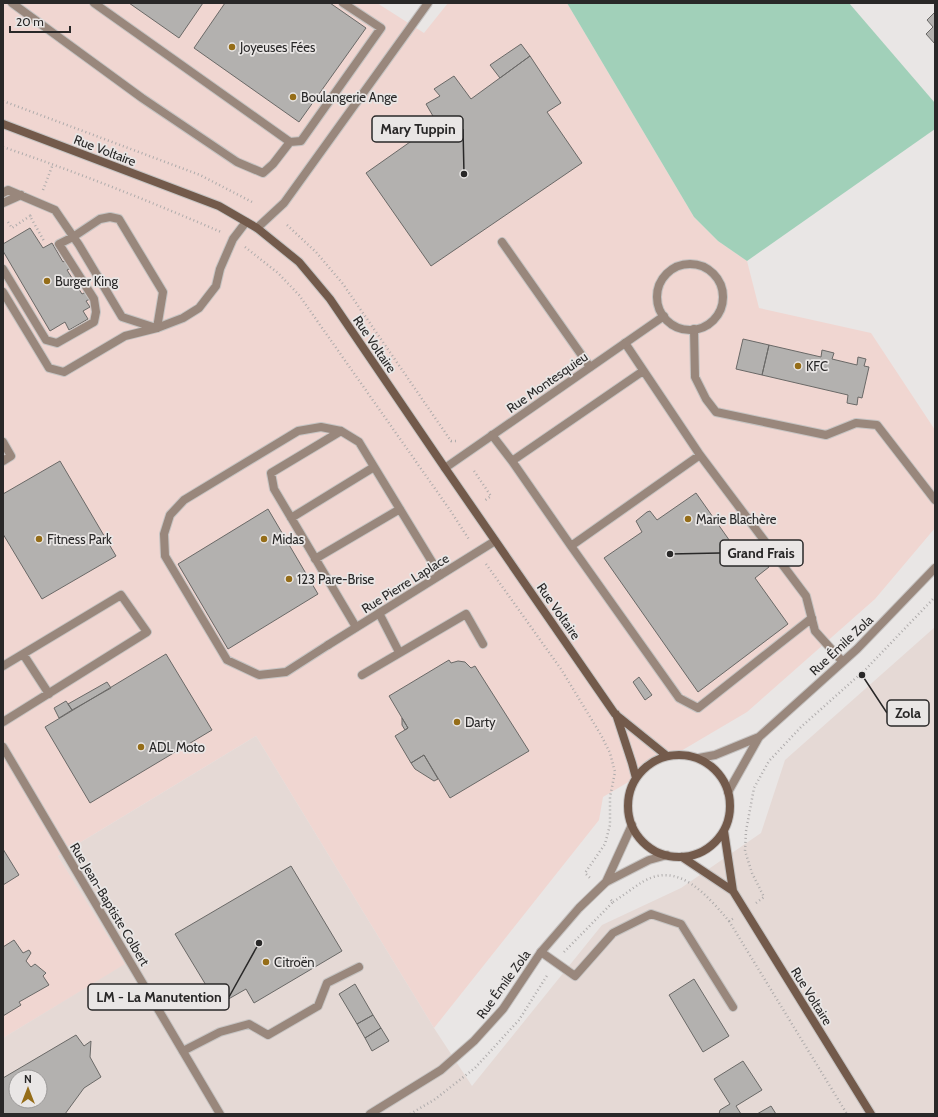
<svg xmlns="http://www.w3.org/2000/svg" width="938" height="1117" viewBox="0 0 938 1117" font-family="Cabin,sans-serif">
<rect width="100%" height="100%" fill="#e9e6e5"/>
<path fill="#f0d6d1" d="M3,3H377L424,33L448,3H567L694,217L718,241L747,261L759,308L871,333L935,430V528L875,599L747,712L603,797L599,820L434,1028L256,736L58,856L126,964L3,1038Z"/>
<path fill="#e5d9d5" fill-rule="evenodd" d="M935,627V1114H3V1038L125,964L58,856L256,736L434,1028L472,1086L602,925L681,888L761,833L785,760ZM16,1077H40V1101H16Z"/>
<path fill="#a1d0b9" d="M567,3H849L935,103V129L747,261L718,241L694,217Z"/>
<path fill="#b3b1af" stroke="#6a6967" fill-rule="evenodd" d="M129,3H203L179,38Z
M225,3H330L366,28L299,122L194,48Z
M935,12V44L926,34L933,27L927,20Z
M521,44L530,56L500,78L490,65Z
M530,56L561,103L547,112L582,163L431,266L366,173L437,123L426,104L440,96L434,89L454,76L471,99Z
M30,228L43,248L52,243L63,262L66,260L71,268L67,270L82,294L86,292L90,299L86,301L90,307L83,311L88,319L69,330L65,322L50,331L3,251V244Z
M743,339L769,345L762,375L736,369Z
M769,345L821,357L822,350L834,353L832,359L857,365L858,357L866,359L864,366L869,367L862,398L858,397L857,405L847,403L848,395L762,375Z
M60,461L116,556L42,599L3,534V494Z
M696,493L744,561L758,550L769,567L755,578L788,624L698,692L604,558L642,532L636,521L647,512L650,511L657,520Z
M268,509L318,594L228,649L178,564Z
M166,654L212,730L90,803L45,727Z
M449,660L451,663L458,661L465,662L471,668L475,666L529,751L450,798L424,755L411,763L395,736L408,728L389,696Z
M639,677L652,695L645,700L633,682Z
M107,682L111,688L72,710L68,704Z
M66,701L72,710L59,718L54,708Z
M402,718L408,728L405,730L402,725Z
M424,755L438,779L434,781L415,769L411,763Z
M3,849L19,875L3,885Z
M291,866L342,951L254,1003L246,989L218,1005L175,934Z
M14,940L23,953L29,950L31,953L26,961L31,967L35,964L46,973L43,976L49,985L19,1002L21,1005L3,1016V947Z
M694,979L729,1036L703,1052L669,995Z
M355,984L373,1015L357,1024L339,994Z
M373,1015L381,1028L365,1038L357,1024Z
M381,1028L389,1041L372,1051L365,1038Z
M76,1035L84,1046L91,1041L90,1057L101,1077L84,1088L65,1114H3V1078ZM16,1077H40V1101H16Z
M743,1061L762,1090L736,1106L741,1114H719L720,1110L730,1104L714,1079Z
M771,1106L776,1114H757Z"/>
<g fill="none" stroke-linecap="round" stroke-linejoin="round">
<defs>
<path id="lane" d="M12,3L142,98L237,162L263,173L273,164L290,142L94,3
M290,142L301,141L381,28L343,3
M3,193L8,190L55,210L79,245L122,317L156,328
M3,203L21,195
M257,228L284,203L428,3
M502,242L590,367
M3,269L46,340L57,343L94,322L96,312L94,299L59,244L73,237L100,219L110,217L119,219L163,292L157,328
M3,292L49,368L64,372L125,336L157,328L183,318L199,308L216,286L220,269L233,239L246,222
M694,329L695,377L706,399L716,412L826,435L856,423L877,425L935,500
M625,343L700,455L806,596L815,631L842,661
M341,431L271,473L274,489L356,627
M492,435L512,461L571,546L679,698L698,708L812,618
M3,442L11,456L3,461
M512,461L643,371
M291,518L374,467
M571,546L700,455
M315,559L400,509
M379,613L399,652
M328,645L286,672L259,675L227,660L165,556L164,534L170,515L184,500L298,431L321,427L341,431L359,442L440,575
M23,654L49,694
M3,666L121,595L147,632L3,722
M362,675L466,614L483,644
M541,952L575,976L613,933L651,914L681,924L733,1007
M183,1051L220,1032L249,1024L268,1035L318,1006L327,983L359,967"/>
<path id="street" d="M657 297a33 33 0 1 1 66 0a33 33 0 1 1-66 0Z
M445,468L664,316
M328,645L495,541
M3,747L220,1114
M699,758L715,755L759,737
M728,792L759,737L857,649L935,568
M606,882L632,825
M370,1114L441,1070L474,1041L503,1009L541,952L579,908L606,882L649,860L667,855"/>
<path id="secondary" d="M3,124L219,206L257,228L299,262L330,299L445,468L615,714L667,756
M616,714L632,763L636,778
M628 806a51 51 0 1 1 102 0a51 51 0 1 1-102 0Z
M724,831L733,891L871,1114
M682,857L733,891"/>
</defs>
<use href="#lane" stroke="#c6c4c3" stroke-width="10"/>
<use href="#street" stroke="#c6c4c3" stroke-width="10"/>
<use href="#secondary" stroke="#c6c4c3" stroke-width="10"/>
<path stroke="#aeabab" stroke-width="2.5" stroke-dasharray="1 3" stroke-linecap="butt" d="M3,101L200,175L254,203
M3,147C77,172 149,201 221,232
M43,190L53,164
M31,215L30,216L44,241L45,240
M8,222L12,228L30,216
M287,225L316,252L343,284L451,441H457
M245,247L278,273L299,295L450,510L470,541
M474,471L491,496L484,501
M486,564L561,669L601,735L610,753L615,772L610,797V825L605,844L585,873L590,878
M613,902C624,895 634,887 644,881C680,861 708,897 729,921L734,918
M756,903L764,897L752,873L745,851L746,831L754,788L769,761L801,727L866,669L935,597
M729,921L847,1114
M564,952L613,902L609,898
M410,1114L434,1100L475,1068L519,1020L548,974"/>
<use href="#lane" stroke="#99877c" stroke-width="8"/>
<use href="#street" stroke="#99877c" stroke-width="8"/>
<use href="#secondary" stroke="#735a4b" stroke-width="8"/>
</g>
<g fill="#956d18" stroke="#e9e6e5" stroke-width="1.5">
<circle cx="232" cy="47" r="4"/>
<circle cx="293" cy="97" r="4"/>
<circle cx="47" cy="281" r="4"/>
<circle cx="798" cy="366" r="4"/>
<circle cx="688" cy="519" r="4"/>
<circle cx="39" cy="539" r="4"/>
<circle cx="264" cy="539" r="4"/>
<circle cx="289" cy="579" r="4"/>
<circle cx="457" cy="722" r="4"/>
<circle cx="141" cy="747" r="4"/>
<circle cx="266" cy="962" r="4"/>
</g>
<g text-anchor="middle" stroke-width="3.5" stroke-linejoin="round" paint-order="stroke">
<g font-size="13" fill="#292828" stroke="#e9e6e5" text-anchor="start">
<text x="240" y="52">Joyeuses Fées</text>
<text x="301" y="102">Boulangerie Ange</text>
<text x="55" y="286">Burger King</text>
<text x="806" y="371">KFC</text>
<text x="696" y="524">Marie Blachère</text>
<text x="47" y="544">Fitness Park</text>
<text x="272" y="544">Midas</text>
<text x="297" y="584">123 Pare-Brise</text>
<text x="465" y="727">Darty</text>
<text x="149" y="752">ADL Moto</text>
<text x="274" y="967">Citroën</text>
</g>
<g font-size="13" fill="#292828" stroke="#e9e6e5">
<text transform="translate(105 150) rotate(21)" y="5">Rue Voltaire</text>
<text transform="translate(375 344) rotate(56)" y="5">Rue Voltaire</text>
<text transform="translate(547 382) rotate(-35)" y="5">Rue Montesquieu</text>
<text transform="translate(405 583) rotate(-32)" y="5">Rue Pierre Laplace</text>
<text transform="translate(559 611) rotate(55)" y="5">Rue Voltaire</text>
<text transform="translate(841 645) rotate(-43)" y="5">Rue Émile Zola</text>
<text transform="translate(110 904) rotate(59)" y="5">Rue Jean-Baptiste Colbert</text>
<text transform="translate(503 984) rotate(-54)" y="5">Rue Émile Zola</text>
<text transform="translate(812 996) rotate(58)" y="5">Rue Voltaire</text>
</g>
</g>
<path fill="none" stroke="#292828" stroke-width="1.5" d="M464 174L463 129M670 554L720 553M862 675L887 713M259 943L229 997"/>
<g fill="#292828" stroke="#e9e6e5" stroke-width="1.5">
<circle cx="464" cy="174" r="4"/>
<circle cx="670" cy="554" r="4"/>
<circle cx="862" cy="675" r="4"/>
<circle cx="259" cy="943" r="4"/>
</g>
<g fill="#e9e6e5" stroke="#292828" stroke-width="1.5">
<rect x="372" y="116" width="91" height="26" rx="4"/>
<rect x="720" y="540" width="83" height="26" rx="4"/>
<rect x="887" y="700" width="42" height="26" rx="4"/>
<rect x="88" y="984" width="141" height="26" rx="4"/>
</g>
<g font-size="14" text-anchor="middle" font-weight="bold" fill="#292828">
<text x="418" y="134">Mary Tuppin</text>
<text x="761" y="558">Grand Frais</text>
<text x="908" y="718">Zola</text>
<text x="159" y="1002">LM - La Manutention</text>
</g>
<rect width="938" height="1117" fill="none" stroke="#292828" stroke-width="8"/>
<g transform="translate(28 1089)"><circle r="19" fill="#e9e6e5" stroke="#9c9a99"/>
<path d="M0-3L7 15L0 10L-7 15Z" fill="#956d18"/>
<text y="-6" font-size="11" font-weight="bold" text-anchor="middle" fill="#292828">N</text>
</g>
<path d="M10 26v6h60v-6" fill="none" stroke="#292828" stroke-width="2"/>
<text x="16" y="26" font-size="12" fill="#292828" stroke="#e9e6e5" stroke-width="3" paint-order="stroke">20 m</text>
</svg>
